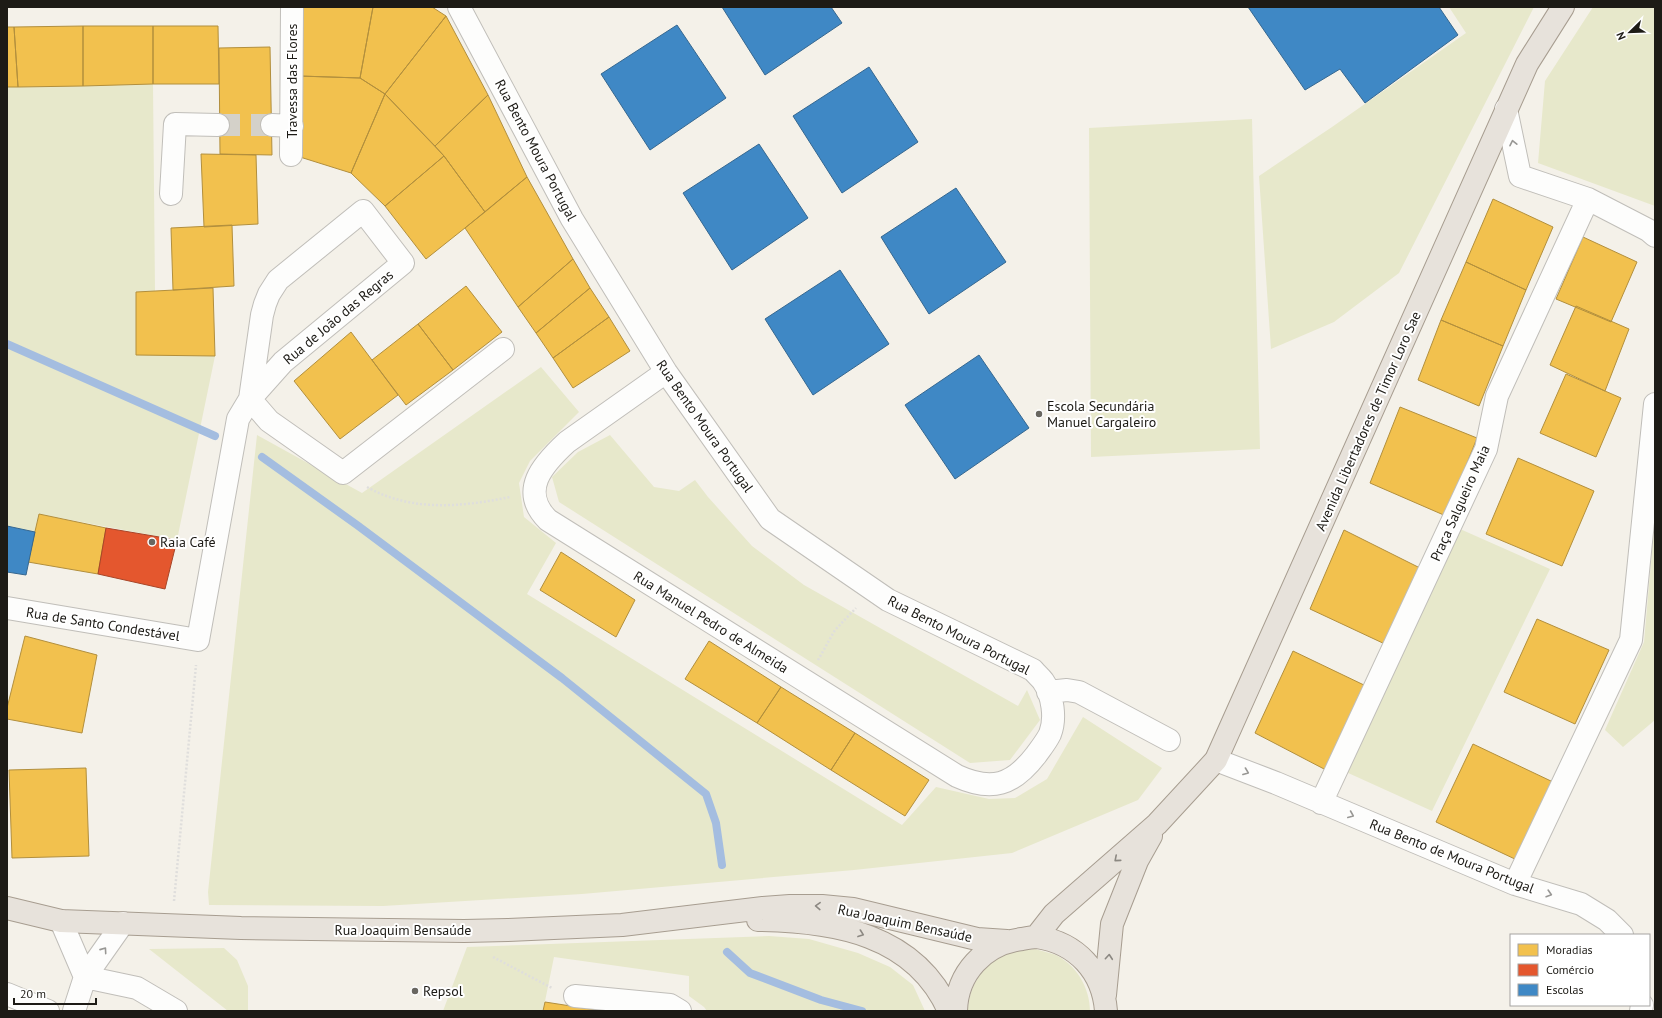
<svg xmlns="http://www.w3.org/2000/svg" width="1662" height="1018" viewBox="0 0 1662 1018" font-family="'PT Sans',sans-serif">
<rect width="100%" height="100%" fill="#f4f1e9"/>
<path fill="#e7e8cb" d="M1449,7H1534L1399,273L1334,322L1271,349L1259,176L1332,127L1466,33Z
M1593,7H1655V206L1538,163L1545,81Z
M153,84L155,291L136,292L215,356L177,540L39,514L35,532L7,526V87Z
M1252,119L1260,449L1091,457L1089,128Z
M541,367L579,412L530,461L519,483L524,517L556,543L527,594L902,825L936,787L989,799L1015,798L1047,779L1083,717L1162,768L1138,800L1012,853L854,870L582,894L383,906L209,905L208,892L257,435L362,493Z
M610,435L654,487L679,491L695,480L708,497L752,546L804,585L1018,706L1027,690L1040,720L1010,760L970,763L559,502L552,477L578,452Z
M1655,517V720L1623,747L1605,730L1644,642Z
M1451,525L1550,569L1432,811L1346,772Z
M769,936L809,939L858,953L890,967L913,985L925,1011H707L704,1007L689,996V976L554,957L543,1011H443L467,947Z
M224,948L237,960L248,986V1011H228L149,949Z
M1035,949C1041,951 1047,952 1053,954C1076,963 1090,988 1090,1011H968C969,982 987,960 1014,951C1020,949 1028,950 1035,949Z"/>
<path fill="#f2c14e" stroke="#b28f3d" d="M298,7H373L360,78L299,76Z
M373,7H432L446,16L385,94L360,78Z
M446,16L488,95L435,146L385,94Z
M83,26V86L18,87L14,27Z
M83,26H153V84L83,86Z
M153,26H218L219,84H153Z
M7,27H14L18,87H7Z
M270,47L272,155L220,154L219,48Z
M299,76L360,78L385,94L351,173L300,157Z
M385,94L444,156L385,206L351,173Z
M488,95L527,177L485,212L444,156L435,146Z
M201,154L256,155L258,224L204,227Z
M444,156L485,212L426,259L385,206Z
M527,177L573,259L518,307L465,228Z
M1493,199L1553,227L1526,290L1466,262Z
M232,225L234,286L173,290L171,228Z
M1583,237L1637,262L1611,322L1556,299Z
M573,259L590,288L536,333L518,307Z
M1466,262L1526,290L1503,346L1441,320Z
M466,286L502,332L453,370L418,324Z
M213,288L215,356L136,355V292Z
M590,288L609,317L553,358L536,333Z
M1576,306L1629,329L1605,391L1550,365Z
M609,317L630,351L573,388L553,358Z
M1441,320L1503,346L1479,406L1418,380Z
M418,324L453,370L406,405L372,360Z
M351,332L398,395L340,439L294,381Z
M1566,374L1621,398L1596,457L1540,433Z
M1400,407L1477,438L1446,516L1370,483Z
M1518,458L1594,491L1562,566L1486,534Z
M39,514L106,528L98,574L28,562Z
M1344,530L1422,569L1387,645L1310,609Z
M561,552L635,600L616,637L540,590Z
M1537,619L1609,650L1575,724L1504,692Z
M25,636L97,655L82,733L7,719V708Z
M709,641L781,687L757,723L685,679Z
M1293,651L1366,686L1326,770L1255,733Z
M781,687L855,733L831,770L757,723Z
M855,733L929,780L905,816L831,770Z
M1473,744L1553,782L1517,860L1436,822Z
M86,768L89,856L12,858L9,770Z
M545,1002L603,1011H543Z"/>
<path fill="#e4572e" stroke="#a84527" d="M106,528L177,540L165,589L98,574Z"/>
<path fill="#3f88c5" stroke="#356790" d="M722,7H831L842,23L765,75Z
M1248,7H1439L1458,35L1365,103L1340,69L1305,90Z
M677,25L726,98L650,150L601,74Z
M869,67L918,142L842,193L793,116Z
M759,144L808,218L732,270L683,193Z
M956,188L1006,262L929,314L881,237Z
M840,270L889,344L813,395L765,319Z
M979,355L1029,428L955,479L905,405Z
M7,526L35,532L26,575L7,572Z"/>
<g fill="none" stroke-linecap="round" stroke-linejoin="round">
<path stroke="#a4bde0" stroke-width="8" d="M7,344L215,436
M262,457L357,525L562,678L706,794L716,823L722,865
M727,952L750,973L821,1000L862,1011"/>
<path stroke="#d4d1c9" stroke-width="22" stroke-dasharray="22 11" stroke-linecap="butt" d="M218,125H272"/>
<defs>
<path id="minor" d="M459,7L572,219L666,372L770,519L888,600L1033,670C1036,674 1040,677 1043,681C1053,695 1056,719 1050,734C1046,742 1041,748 1036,755C1013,785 992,792 957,776L548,520C519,491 542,465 567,442L666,372
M1506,109L1520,176L1588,199L1648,230L1655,236
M272,125L292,126
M291,155L292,7
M171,194L175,124L218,125
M7,608L198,640L238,419L250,399L262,315L265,304L269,294L278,280L363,211L403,263L283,362L250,399L269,421L343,473L503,349
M1048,692L1067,690L1079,692L1169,740
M1216,760L1276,783L1515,884L1581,904L1607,920L1622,935
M1321,803L1486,449L1497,396L1588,199
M1515,884L1631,640L1655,404
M61,921L85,977
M85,977L137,988L176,1011
M7,994L48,1011
M575,996L670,1005L680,1011
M74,1011L85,977L123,923
M1641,1011L1642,1005"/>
<path id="major" d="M7,908L61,921L241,928L464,931L508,930L622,925L763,908L790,906H822L853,909L977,939L1007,941
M758,920C834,921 915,934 949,1011
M1036,937L1054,914L1157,824L1216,760L1527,64L1563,7
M1105,995L1112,924L1137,861L1151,836
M956,1011C957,973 984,944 1022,939C1027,938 1032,937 1037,937C1077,943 1103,972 1106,1011"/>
</defs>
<use href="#minor" stroke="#c0beb9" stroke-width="24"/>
<use href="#major" stroke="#a79d90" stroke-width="24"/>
<path stroke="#dfdedc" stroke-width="2.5" stroke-dasharray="2 2" stroke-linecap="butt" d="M367,487C411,512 462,507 510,497
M818,660L835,630L856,608
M174,901L196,665
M493,957L552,988"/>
<use href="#minor" stroke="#fdfdfc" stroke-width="22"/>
<use href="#major" stroke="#e7e2db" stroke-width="22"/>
</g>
<defs><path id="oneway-chevron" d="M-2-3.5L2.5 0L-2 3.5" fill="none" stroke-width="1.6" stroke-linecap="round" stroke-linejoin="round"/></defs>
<g stroke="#989794">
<use href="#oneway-chevron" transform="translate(1513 143) rotate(-102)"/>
<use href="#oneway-chevron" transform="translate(1246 772) rotate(21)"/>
<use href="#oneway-chevron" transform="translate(1351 815) rotate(23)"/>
<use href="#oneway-chevron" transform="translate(1549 894) rotate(17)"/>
<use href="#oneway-chevron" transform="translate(104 950) rotate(-55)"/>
</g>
<g stroke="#8c8882">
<use href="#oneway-chevron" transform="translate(1117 859) rotate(139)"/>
<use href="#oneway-chevron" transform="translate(818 906) rotate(-178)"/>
<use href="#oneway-chevron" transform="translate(861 934) rotate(20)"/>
<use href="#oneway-chevron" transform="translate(1109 957) rotate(-85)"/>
</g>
<g fill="#686660" stroke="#fff" stroke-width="1.5">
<circle cx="1039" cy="414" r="4"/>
<circle cx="152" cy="542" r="4"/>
<circle cx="415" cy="991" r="4"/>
</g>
<g text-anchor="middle" stroke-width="4" stroke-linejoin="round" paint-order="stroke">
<g font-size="14" fill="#1d1b16" stroke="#fff">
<text transform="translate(292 81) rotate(-90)" y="5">Travessa das Flores</text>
<text transform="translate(536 150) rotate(62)" y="5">Rua Bento Moura Portugal</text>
<text transform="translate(338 317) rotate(-40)" y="5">Rua de João das Regras</text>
<text transform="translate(1368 421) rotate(-66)" y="5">Avenida Libertadores de Timor Loro Sae</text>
<text transform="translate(705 426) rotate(55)" y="5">Rua Bento Moura Portugal</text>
<text transform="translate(1460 503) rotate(-66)" y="5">Praça Salgueiro Maia</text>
<text transform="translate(711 622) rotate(32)" y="5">Rua Manuel Pedro de Almeida</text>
<text transform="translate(103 624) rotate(9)" y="5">Rua de Santo Condestável</text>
<text transform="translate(959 635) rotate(27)" y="5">Rua Bento Moura Portugal</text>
<text transform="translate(1452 856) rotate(22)" y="5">Rua Bento de Moura Portugal</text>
<text transform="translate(905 923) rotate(12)" y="5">Rua Joaquim Bensaúde</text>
<text x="403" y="935">Rua Joaquim Bensaúde</text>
</g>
<g font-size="14" fill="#1d1b16" stroke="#fff" text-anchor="start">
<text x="1047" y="411">Escola Secundária<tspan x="1047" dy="16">Manuel Cargaleiro</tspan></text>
<text x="160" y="547">Raia Café</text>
<text x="423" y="996">Repsol</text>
</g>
</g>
<rect width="1662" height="1018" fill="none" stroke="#1d1b16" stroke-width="16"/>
<rect x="1510" y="934" width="140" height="72" fill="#ffffff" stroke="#a5a4a2"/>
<rect x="1518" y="944" width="20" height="12" fill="#f2c14e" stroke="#a5a4a2"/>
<text x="1546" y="954" font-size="12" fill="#1d1b16">Moradias</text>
<rect x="1518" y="964" width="20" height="12" fill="#e4572e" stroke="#a5a4a2"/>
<text x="1546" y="974" font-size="12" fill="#1d1b16">Comércio</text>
<rect x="1518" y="984" width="20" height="12" fill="#3f88c5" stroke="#a5a4a2"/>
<text x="1546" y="994" font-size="12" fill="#1d1b16">Escolas</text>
<g transform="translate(1630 32) rotate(247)" stroke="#ffffff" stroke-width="3" paint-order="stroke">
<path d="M0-3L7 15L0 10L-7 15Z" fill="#1d1b16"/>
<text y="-6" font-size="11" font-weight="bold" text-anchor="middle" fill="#1d1b16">N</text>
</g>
<path d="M14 998v6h82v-6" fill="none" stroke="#1d1b16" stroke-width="2"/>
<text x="20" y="998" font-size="12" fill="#1d1b16" stroke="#ffffff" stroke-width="3" paint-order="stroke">20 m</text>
</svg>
